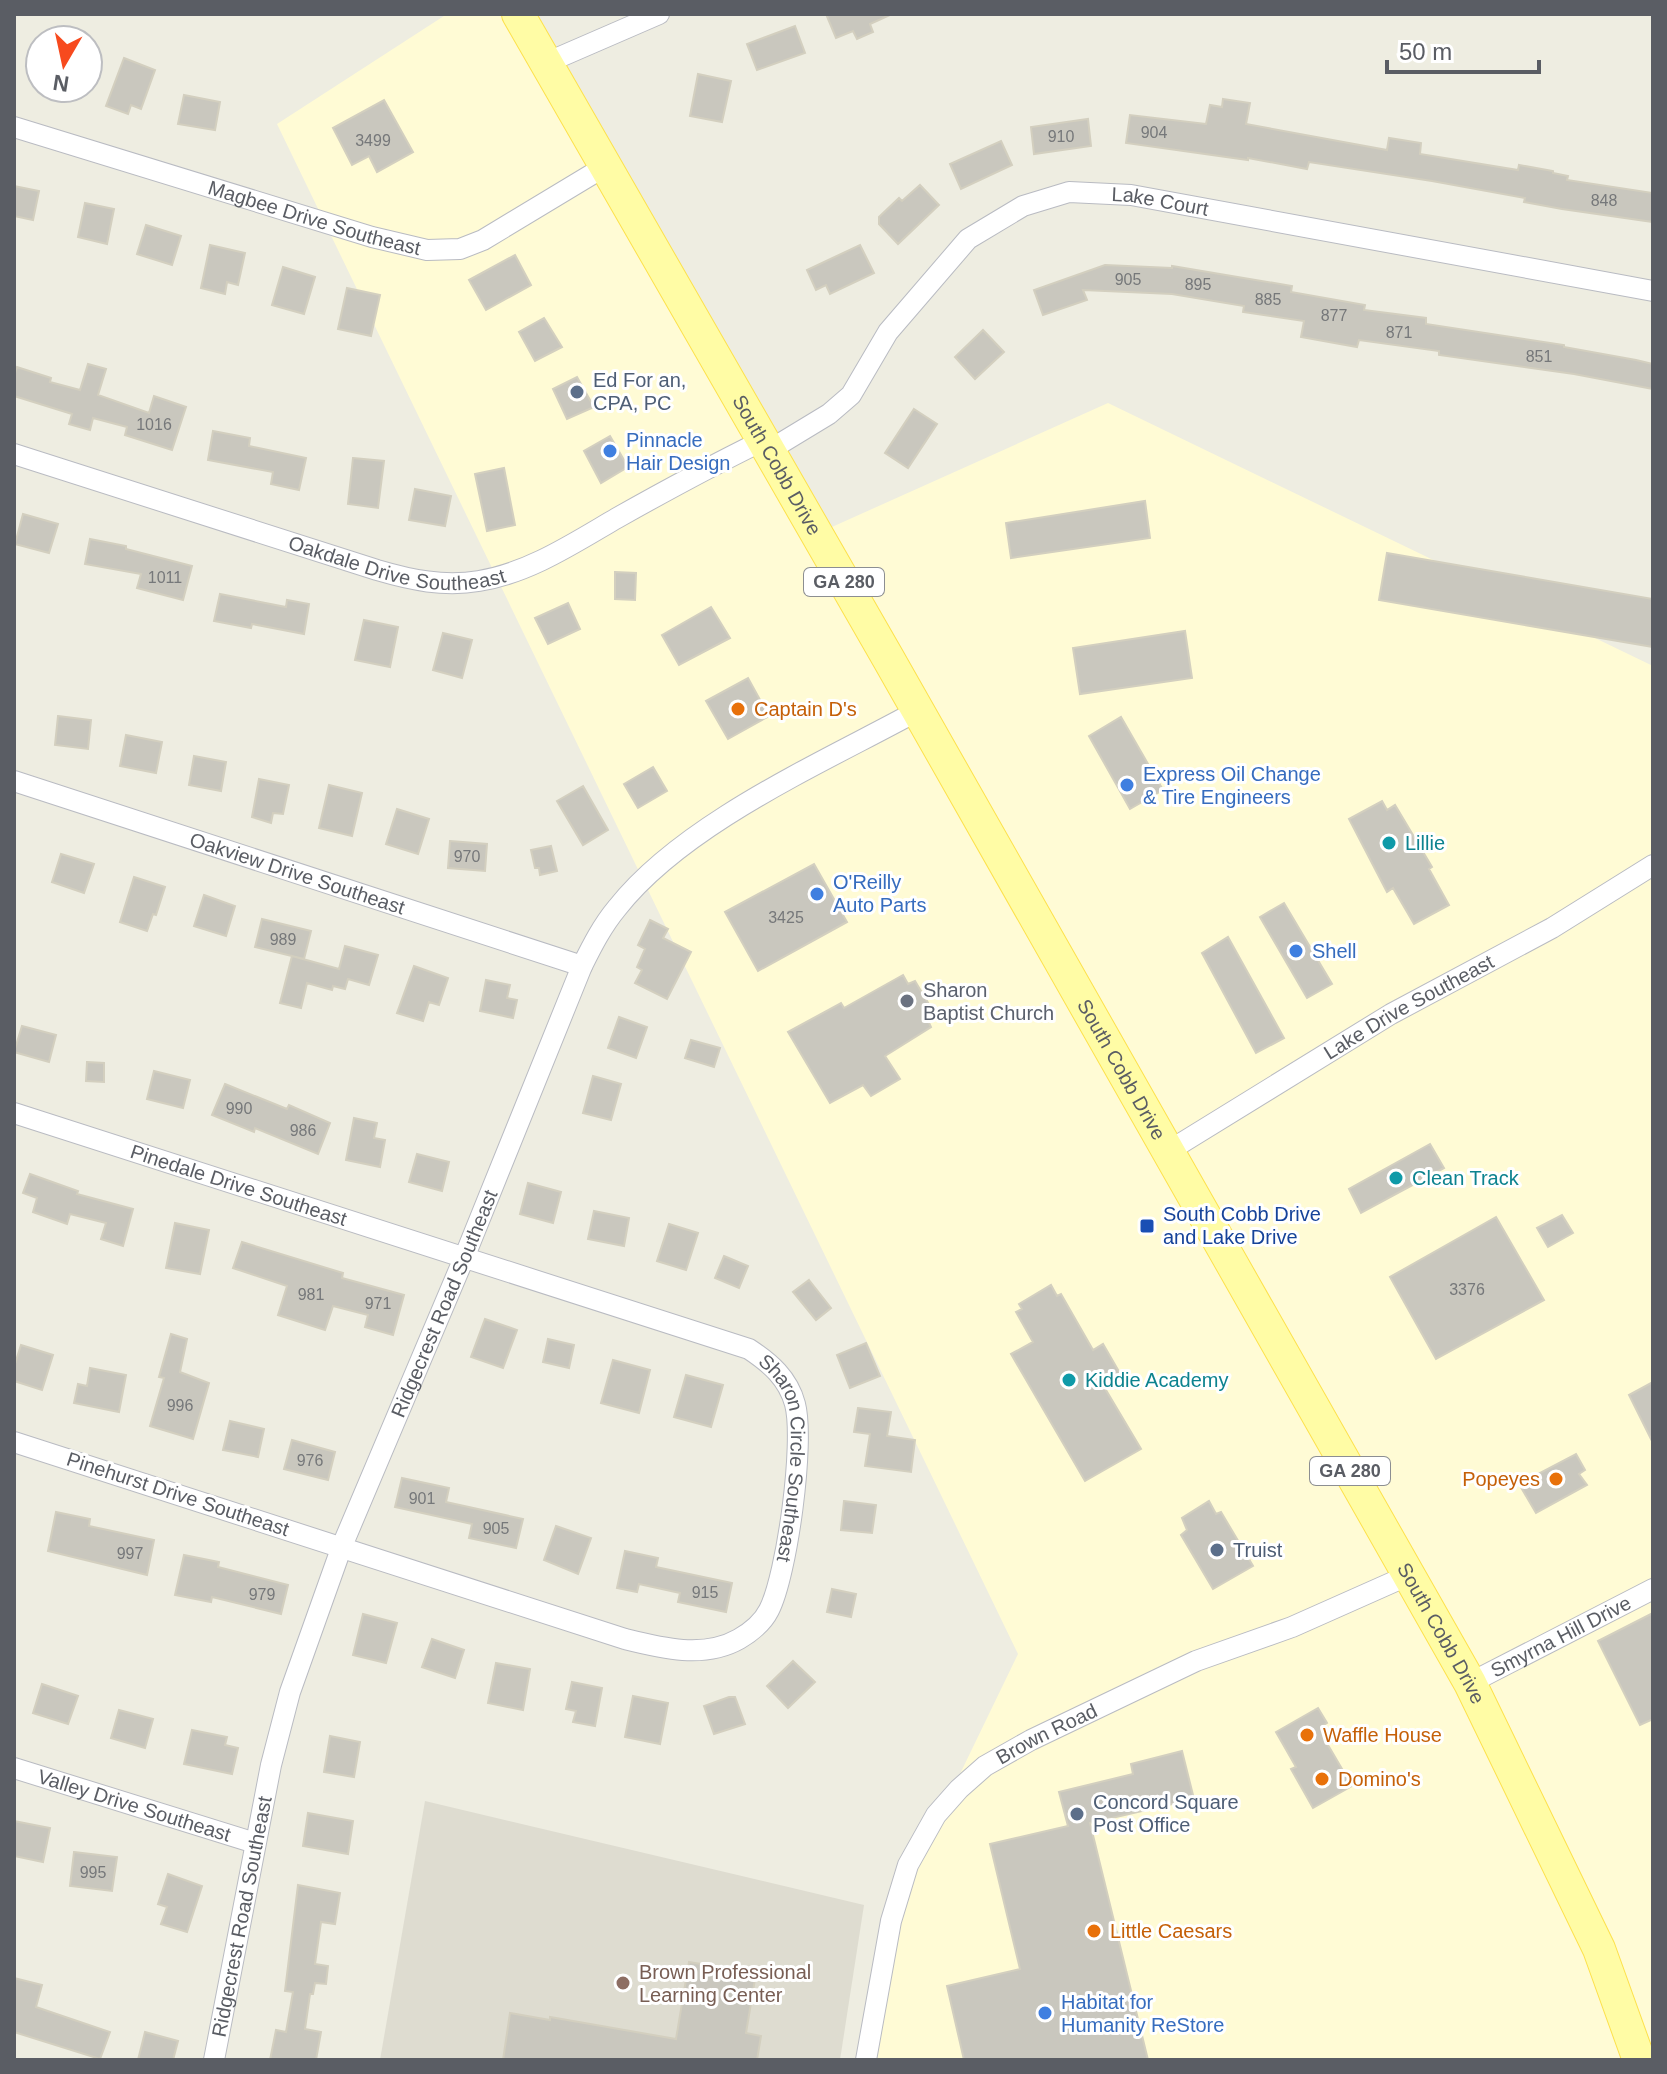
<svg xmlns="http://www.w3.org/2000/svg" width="1667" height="2074" viewBox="0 0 1667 2074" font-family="Arial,sans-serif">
<rect width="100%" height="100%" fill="#eeede1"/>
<path fill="#fffbd5" d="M447,14H528L823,531L1108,403L1653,666V2060H875L899,1900L1018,1654L277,124Z"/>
<path fill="#dedcd0" d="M425,1801L864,1905L840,2060H380Z"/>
<path fill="#c9c7be" stroke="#d3cfbf" stroke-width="2" d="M826,14H892L870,24L873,32L857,39L853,31L836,38Z
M795,26L805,53L757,70L747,44Z
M124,58L155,70L141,109L131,105L128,114L106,106Z
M698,74L731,81L722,122L690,116Z
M184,95L220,102L215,130L178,124Z
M1223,99L1250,103L1246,124L1387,150L1389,138L1421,143L1420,154L1518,170L1519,165L1553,171V173L1568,176L1567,180L1653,193V222L1562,209L1524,202L1525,198L1432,181L1309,162L1307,169L1248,158V160L1126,143L1130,115L1206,124L1210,105L1222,107Z
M384,100L413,152L377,172L369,156L352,165L333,128Z
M1088,119L1091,146L1034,154L1031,127Z
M1001,141L1012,165L961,189L950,164Z
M920,185L939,205L898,244L879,224V217L899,198L902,201Z
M14,186L39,191L33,220L14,216Z
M85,203L114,209L107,244L78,237Z
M146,225L181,236L172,265L137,254Z
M210,245L245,253L238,285L227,282L225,294L201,288Z
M860,245L874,273L830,294L826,285L816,290L807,270Z
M515,255L531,285L486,310L469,280Z
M1105,265L1172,268V266L1292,286L1291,292L1365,305L1364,310L1426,318V324L1564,345V347L1636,360L1653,364V389L1574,374L1439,355V351L1359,340L1357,347L1301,337L1304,321L1243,312L1244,306L1172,294L1083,290L1087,300L1043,315L1034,290Z
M283,267L315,277L304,314L272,305Z
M347,288L380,295L371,336L338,329Z
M544,318L562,347L535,361L519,332Z
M983,330L1004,352L975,379L955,357Z
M88,364L106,369L98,395L149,413L154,396L186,407L172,450L125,435L127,427L93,418L90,430L69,424L72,414L14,396V376L17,367L51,378L50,382L80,390Z
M577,377L594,407L567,419L553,389Z
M914,409L937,424L908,468L885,453Z
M213,431L250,438L249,446L306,458L299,490L271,484L273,472L208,460Z
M610,436L628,467L601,483L584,451Z
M353,458L384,461L378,508L348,504Z
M504,468L515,525L487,531L475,474Z
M415,489L451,496L445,526L409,520Z
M1145,501L1150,538L1011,558L1006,523Z
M23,514L58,524L49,553L15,544Z
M90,539L126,546V549L192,566L183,600L137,588L141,574L85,564Z
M1387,553L1653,599V647L1379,600Z
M615,572L636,573L635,600L615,599Z
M220,594L286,607L287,600L309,604L304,634L252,624L251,628L214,621Z
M568,603L580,629L548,644L535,618Z
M711,607L730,638L679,665L662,635Z
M364,620L398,627L390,667L355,660Z
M1185,631L1192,678L1080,694L1073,648Z
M443,633L472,640L462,678L433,670Z
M748,678L769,716L728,739L706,701Z
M58,716L91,720L88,749L55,745Z
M1121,717L1163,790L1130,809L1089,736Z
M126,735L162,742L156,773L120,766Z
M194,756L226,762L221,791L189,785Z
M653,767L667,791L638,808L624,784Z
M259,779L289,785L283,814L273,813L271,823L252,817Z
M329,785L362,793L352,836L319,828Z
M583,786L608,830L583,845L557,801Z
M1382,801L1387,810L1395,805L1432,867L1429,869L1449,905L1414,924L1393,888L1387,892L1349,819Z
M397,809L429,819L418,854L386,844Z
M450,841L487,844L485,871L448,868Z
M551,846L557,871L540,875L539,868H535L531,850Z
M61,854L94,864L84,893L52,882Z
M814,864L847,922L758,971L725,912Z
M134,877L165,887L156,915L153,914L147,931L120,922Z
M204,895L235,906L226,936L194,926Z
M1284,903L1332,984L1307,998L1260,917Z
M262,919L311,931L304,959L255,947Z
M650,920L668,929L663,938L691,952L667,999L635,983L642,970L637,967L645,949L638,945Z
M1228,937L1284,1038L1256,1053L1202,953Z
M345,946L378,955L369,985L348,979L345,989L333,986L332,990L307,983L301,1008L280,1003L292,956L339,969Z
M414,966L448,978L439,1005L429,1002L423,1021L397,1013Z
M903,975L908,984L915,981L933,1011L925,1014L931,1027L885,1056L900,1079L871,1096L863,1085L830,1103L788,1032L841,1003L844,1008Z
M486,980L510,985L507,998L517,1000L513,1018L480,1011Z
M619,1017L647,1027L636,1058L608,1048Z
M22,1026L56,1035L49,1062L14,1052Z
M691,1040L720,1048L714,1067L685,1058Z
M87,1062L104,1063V1082L86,1081Z
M154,1071L190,1080L183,1108L147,1099Z
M593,1076L621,1084L611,1120L583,1113Z
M225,1084L287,1109L289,1105L330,1123L318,1154L255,1128L254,1132L212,1115Z
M354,1118L377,1123L374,1138L385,1140L380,1167L346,1160Z
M1430,1144L1444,1168L1361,1213L1349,1189Z
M417,1154L449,1162L442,1191L409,1182Z
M30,1174L78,1191L77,1194L133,1209L123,1246L101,1239L106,1223L70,1214L67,1224L33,1212L37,1198L23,1193Z
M528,1183L561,1192L553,1223L520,1214Z
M594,1211L629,1218L624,1246L588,1239Z
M1562,1215L1573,1233L1548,1247L1537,1228Z
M1496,1217L1544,1300L1436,1359L1390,1277Z
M175,1223L209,1230L200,1274L166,1268Z
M669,1224L698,1233L686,1270L657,1261Z
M242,1242L343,1273L342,1278L404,1295L393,1335L365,1327L368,1315L333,1306L325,1330L278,1315L287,1286L233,1268Z
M724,1256L748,1266L739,1288L715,1278Z
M809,1280L831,1308L816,1320L793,1292Z
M1051,1285L1057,1296L1061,1294L1093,1350L1103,1344L1121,1375L1103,1385L1141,1449L1085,1481L1011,1354L1033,1342L1016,1312L1022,1309L1019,1304Z
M485,1319L517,1330L503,1368L471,1357Z
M171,1334L187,1339L180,1372L209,1383L193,1439L150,1426L164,1378L159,1377Z
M548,1339L574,1345L569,1368L543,1362Z
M866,1343L880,1376L850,1388L837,1355Z
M21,1345L53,1355L42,1390L14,1381V1367Z
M613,1360L650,1370L639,1413L601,1403Z
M90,1368L126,1375L119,1412L74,1403L78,1384L87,1386Z
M686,1375L723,1385L711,1427L674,1417Z
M1653,1382V1443L1629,1395Z
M858,1408L891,1412L887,1436L915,1440L911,1472L865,1466L870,1434L854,1432Z
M230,1421L264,1429L258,1457L223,1450Z
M292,1440L335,1452L328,1480L284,1469Z
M1576,1454L1585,1470L1579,1474L1587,1485L1536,1513L1519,1484Z
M402,1478L449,1488L446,1502L523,1519L516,1548L469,1538L472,1524L395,1507Z
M844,1501L876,1505L872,1533L841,1530Z
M1209,1501L1216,1514L1221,1512L1253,1566L1213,1589L1181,1535L1187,1530L1182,1518Z
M56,1512L90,1519L89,1526L154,1540L147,1575L48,1551Z
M556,1526L591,1538L578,1574L544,1560Z
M625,1551L658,1558L656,1567L732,1583L726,1612L678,1602L680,1593L639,1584L637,1592L617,1588Z
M184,1555L219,1562L218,1567L288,1585L281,1614L212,1597L211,1602L175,1595Z
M832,1589L856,1594L851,1617L827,1612Z
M1653,1613V1719L1640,1725L1598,1641Z
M363,1614L397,1623L386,1663L353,1655Z
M432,1639L464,1650L455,1678L422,1667Z
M793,1661L815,1682L788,1708L767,1686Z
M496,1663L530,1669L523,1710L488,1703Z
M572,1682L602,1688L595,1726L573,1722L576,1711L566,1709Z
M42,1684L78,1696L68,1724L33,1713Z
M633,1696L668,1703L660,1744L625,1737Z
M729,1697H735L745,1724L714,1734L704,1706Z
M1318,1708L1327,1723L1322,1726L1331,1743L1328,1745L1352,1786L1313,1808L1291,1769L1296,1767L1276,1732Z
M119,1710L153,1719L145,1748L111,1738Z
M192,1730L227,1737L225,1745L238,1748L232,1774L184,1764Z
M330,1736L360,1742L354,1777L324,1772Z
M1182,1751L1194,1799L1090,1823L1148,2060H964L947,1986L1020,1969L990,1844L1068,1826L1059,1792L1133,1774L1131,1764Z
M308,1813L353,1821L348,1854L303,1846Z
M14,1821L50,1828L43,1862L14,1856Z
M74,1852L117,1857L112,1891L70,1886Z
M168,1874L202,1886L187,1932L161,1924L167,1907L158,1904Z
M298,1885L340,1893L335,1924L321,1922L315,1964L328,1966L326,1984L315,1983L313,1994H310L305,2029L321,2032L316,2060H270L276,2030L286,2032L293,1992L285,1991Z
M689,1962L756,1973L746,2033L761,2036L757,2060H503L510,2013L550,2020V2017L676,2039Z
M14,1978L42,1985L36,2007L110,2032L100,2059L14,2032Z
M145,2032L178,2041L173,2060H138Z"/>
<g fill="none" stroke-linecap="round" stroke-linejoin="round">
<defs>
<g id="minor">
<path d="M546,63L659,14"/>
<path id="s1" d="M14,127L372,237L427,250L460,249L483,240L604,167"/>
<path id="s2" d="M768,451L829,414L851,395L888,332L968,239L1023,206L1069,192L1131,195L1653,291"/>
<path id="s3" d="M14,454L377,570C411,580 444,587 479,581C529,573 574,543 617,518C665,491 713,465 762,441"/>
<path id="s4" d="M14,781L582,966"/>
<path id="s5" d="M14,1113L749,1349C770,1363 788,1378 795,1404C805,1442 787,1575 769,1610C763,1622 751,1632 739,1639C704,1659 661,1648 625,1639L14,1442"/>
<path id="s6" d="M1167,1152L1391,1014L1552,928L1653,865"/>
<path id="s7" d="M1470,1683L1653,1589"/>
<path id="s8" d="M14,1768L255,1843"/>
<path id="s9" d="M214,2060L271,1765L290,1692L342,1546L464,1258L582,966C592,946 602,926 617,908C684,823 822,763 917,711"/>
<path id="s10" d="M866,2060L891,1921L908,1865L936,1815L959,1789L985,1766L1031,1740L1196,1661L1292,1627L1409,1575"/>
</g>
<g id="primary">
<path id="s11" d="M518,14L888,658L1470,1683L1599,1949L1639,2060"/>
</g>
</defs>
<use href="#minor" stroke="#b9bbc2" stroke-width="22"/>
<use href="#primary" stroke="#fde14c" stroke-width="34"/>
<use href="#minor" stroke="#fff" stroke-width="20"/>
<use href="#primary" stroke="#fffca5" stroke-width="32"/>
</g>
<g fill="#5c6f8a" stroke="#fff" stroke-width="3">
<circle cx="577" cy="392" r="8"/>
<circle cx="1217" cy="1550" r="8"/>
<circle cx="1077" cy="1814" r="8"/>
</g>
<g fill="#3f7fe0" stroke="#fff" stroke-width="3">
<circle cx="610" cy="451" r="8"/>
<circle cx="1127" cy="785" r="8"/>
<circle cx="817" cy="894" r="8"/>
<circle cx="1296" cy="951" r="8"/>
<circle cx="1045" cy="2013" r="8"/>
</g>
<g fill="#e8710a" stroke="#fff" stroke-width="3">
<circle cx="738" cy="709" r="8"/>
<circle cx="1556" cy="1479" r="8"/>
<circle cx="1307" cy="1735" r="8"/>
<circle cx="1322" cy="1779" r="8"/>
<circle cx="1094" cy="1931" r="8"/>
</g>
<g fill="#0f9aa8" stroke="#fff" stroke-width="3">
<circle cx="1389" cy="843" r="8"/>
<circle cx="1396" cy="1178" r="8"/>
<circle cx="1069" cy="1380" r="8"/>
</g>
<circle fill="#6b7280" stroke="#fff" stroke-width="3" cx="907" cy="1001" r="8"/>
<rect fill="#1a4fb4" stroke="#fff" stroke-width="3" x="1139" y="1218" width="16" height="16" rx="4"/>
<circle fill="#8d6e63" stroke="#fff" stroke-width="3" cx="623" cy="1983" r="8"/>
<g text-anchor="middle" stroke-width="6" stroke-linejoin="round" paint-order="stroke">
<g font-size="16" fill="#76787a">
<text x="1154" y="138">904</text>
<text x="1061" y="142">910</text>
<text x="373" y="146">3499</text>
<text x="1604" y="206">848</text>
<text x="1128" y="285">905</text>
<text x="1198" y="290">895</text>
<text x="1268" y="305">885</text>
<text x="1334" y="321">877</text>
<text x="1399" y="338">871</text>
<text x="1539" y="362">851</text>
<text x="154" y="430">1016</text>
<text x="165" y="583">1011</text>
<text x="467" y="862">970</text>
<text x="786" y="923">3425</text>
<text x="283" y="945">989</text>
<text x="239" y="1114">990</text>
<text x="303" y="1136">986</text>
<text x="1467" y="1295">3376</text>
<text x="311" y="1300">981</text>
<text x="378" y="1309">971</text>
<text x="180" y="1411">996</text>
<text x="310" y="1466">976</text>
<text x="422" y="1504">901</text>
<text x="496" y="1534">905</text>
<text x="130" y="1559">997</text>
<text x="705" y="1598">915</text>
<text x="262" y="1600">979</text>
<text x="93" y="1878">995</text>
</g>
<g fill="#fff" stroke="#8c8e92" stroke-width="2">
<rect x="804" y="568" width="80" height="28" rx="6"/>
<rect x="1310" y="1457" width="80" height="28" rx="6"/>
</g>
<g font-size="18" font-weight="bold" fill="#5a5d64">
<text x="844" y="588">GA 280</text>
<text x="1350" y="1477">GA 280</text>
</g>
<g font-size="20" fill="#5a5d64" stroke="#fff">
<text dy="7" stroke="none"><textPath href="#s2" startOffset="500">Lake Court</textPath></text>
<text dy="7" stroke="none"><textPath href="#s1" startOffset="314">Magbee Drive Southeast</textPath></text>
<text dy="7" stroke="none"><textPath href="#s11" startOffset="520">South Cobb Drive</textPath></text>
<text dy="7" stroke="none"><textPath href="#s3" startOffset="400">Oakdale Drive Southeast</textPath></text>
<text dy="7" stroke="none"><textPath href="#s4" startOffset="298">Oakview Drive Southeast</textPath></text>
<text dy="7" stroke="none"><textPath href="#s6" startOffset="282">Lake Drive Southeast</textPath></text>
<text dy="7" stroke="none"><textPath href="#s11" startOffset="1216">South Cobb Drive</textPath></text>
<text dy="7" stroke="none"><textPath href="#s5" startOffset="236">Pinedale Drive Southeast</textPath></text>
<text dy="7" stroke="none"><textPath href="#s9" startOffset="794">Ridgecrest Road Southeast</textPath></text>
<text dy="7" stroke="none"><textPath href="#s5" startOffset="896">Sharon Circle Southeast</textPath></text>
<text transform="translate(178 1494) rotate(18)" y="7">Pinehurst Drive Southeast</text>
<text dy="7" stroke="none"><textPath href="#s11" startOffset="1864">South Cobb Drive</textPath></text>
<text dy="7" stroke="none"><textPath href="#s7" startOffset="102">Smyrna Hill Drive</textPath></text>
<text dy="7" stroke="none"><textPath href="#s10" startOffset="396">Brown Road</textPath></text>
<text dy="7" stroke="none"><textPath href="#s8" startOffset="126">Valley Drive Southeast</textPath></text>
<text dy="7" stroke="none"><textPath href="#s9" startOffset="146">Ridgecrest Road Southeast</textPath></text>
</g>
<g font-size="20" fill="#4e5e75" stroke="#fff" text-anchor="start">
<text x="593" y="387">Ed For an,<tspan x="593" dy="23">CPA, PC</tspan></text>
<text x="1233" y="1557">Truist</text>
<text x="1093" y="1809">Concord Square<tspan x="1093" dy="23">Post Office</tspan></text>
</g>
<g font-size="20" fill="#366cbe" stroke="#fff" text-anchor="start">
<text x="626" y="447">Pinnacle<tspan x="626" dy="23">Hair Design</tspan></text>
<text x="1143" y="781">Express Oil Change<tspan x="1143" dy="23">&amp; Tire Engineers</tspan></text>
<text x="833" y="889">O'Reilly<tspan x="833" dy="23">Auto Parts</tspan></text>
<text x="1312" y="958">Shell</text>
<text x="1061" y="2009">Habitat for<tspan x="1061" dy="23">Humanity ReStore</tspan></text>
</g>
<g font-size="20" fill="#c56008" stroke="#fff" text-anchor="start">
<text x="754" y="716">Captain D's</text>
<text x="1540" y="1486" text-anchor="end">Popeyes</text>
<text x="1323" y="1742">Waffle House</text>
<text x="1338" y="1786">Domino's</text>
<text x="1110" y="1938">Little Caesars</text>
</g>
<g font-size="20" fill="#0d838f" stroke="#fff" text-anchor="start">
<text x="1405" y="850">Lillie</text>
<text x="1412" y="1185">Clean Track</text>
<text x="1085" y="1387">Kiddie Academy</text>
</g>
<g font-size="20" fill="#5b616d" stroke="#fff" text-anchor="start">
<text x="923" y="997">Sharon<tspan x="923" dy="23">Baptist Church</tspan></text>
</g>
<g font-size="20" fill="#164399" stroke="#fff" text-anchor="start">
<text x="1163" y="1221">South Cobb Drive<tspan x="1163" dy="23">and Lake Drive</tspan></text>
</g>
<g font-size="20" fill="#785e54" stroke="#fff" text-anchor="start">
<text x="639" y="1979">Brown Professional<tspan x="639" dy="23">Learning Center</tspan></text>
</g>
</g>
<rect width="1667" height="2074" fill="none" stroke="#5a5d64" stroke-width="32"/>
<g transform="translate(64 64) rotate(189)"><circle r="38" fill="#ffffff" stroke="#bdbec1" stroke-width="2"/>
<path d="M0-6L14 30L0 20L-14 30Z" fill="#f74a1e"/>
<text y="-12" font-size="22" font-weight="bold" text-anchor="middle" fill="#5a5d64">N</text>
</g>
<path d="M1387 60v12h152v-12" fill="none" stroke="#5a5d64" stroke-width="4"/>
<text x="1399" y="60" font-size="24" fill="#5a5d64" stroke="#ffffff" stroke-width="6" paint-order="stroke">50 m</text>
</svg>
